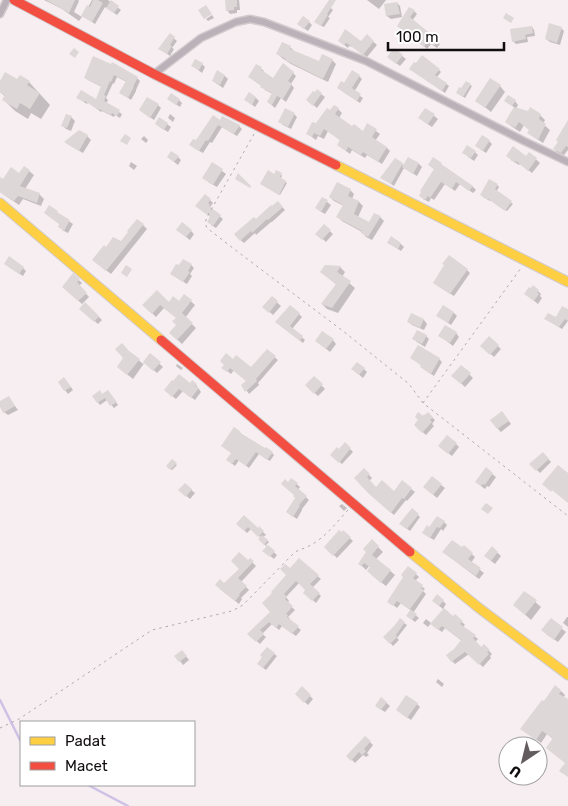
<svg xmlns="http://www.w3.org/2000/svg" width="568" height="806" viewBox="0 0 568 806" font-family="Rubik,sans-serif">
	<rect width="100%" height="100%" fill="#f6eef0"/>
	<path fill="#0003" d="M 44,0 L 78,0 L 79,1 L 74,12 L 82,17 L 79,21 L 62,9 Z
		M 92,0 L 108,0 L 121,10 L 117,15 L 105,7 L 95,24 L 83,16 Z
		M 226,0 L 239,0 L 240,10 L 237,10 L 237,13 L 230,14 L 227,10 Z
		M 367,0 L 386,0 L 379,9 Z
		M 397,3 L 400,6 L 402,17 L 391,19 L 387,16 Z
		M 327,5 L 333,10 L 328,17 L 330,18 L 324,27 L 318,24 Z
		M 414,11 L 417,14 L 412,21 L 440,44 L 437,48 L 431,44 L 427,49 L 418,41 L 415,38 L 407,31 L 406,32 L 401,29 Z
		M 212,15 L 214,18 L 208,21 L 206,19 Z
		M 309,22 L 312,25 L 308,31 L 302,27 Z
		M 532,27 L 534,30 L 535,36 L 527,37 L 528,42 L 516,44 L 513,41 Z
		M 561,28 L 564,31 L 560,45 L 550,42 L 546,39 Z
		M 170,35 L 177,41 L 172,48 L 174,49 L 170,56 L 163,51 Z
		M 367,36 L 377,45 L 367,57 L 353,47 L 349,46 L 348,48 L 339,41 L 361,43 Z
		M 283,43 L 291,48 L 295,52 L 319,62 L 332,60 L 336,64 L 328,82 L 291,64 L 282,58 L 278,54 Z
		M 395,50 L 406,59 L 400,66 L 392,60 Z
		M 112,64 L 137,78 L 140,81 L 136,90 L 136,91 L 131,100 L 120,92 L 127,82 L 117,77 L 114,84 L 113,83 L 106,98 L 108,100 L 106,104 L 122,114 L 120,118 L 115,115 L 114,117 L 102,111 L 101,112 L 88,102 L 87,104 L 78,98 L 96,101 L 102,87 L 88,80 L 85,77 L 111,66 Z
		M 202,64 L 205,67 L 202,73 L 193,66 Z
		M 256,65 L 264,71 L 263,72 L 274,79 L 293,73 L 296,76 L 291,84 L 294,88 L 286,102 L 281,98 L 275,108 L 268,102 L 273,94 L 265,90 L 262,86 L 253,80 Z
		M 410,69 L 439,70 L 441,72 L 437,77 L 449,86 L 445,93 Z
		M 225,76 L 228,79 L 223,88 L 213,81 Z
		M 359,76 L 362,79 L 354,92 L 363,98 L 360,103 L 342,91 L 345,85 Z
		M 490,80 L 500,86 L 505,92 L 491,112 L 476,100 Z
		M 17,81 L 29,82 L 50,105 L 41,119 L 31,113 L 28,119 L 15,111 L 4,100 L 6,97 L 0,92 L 0,83 Z
		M 466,83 L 472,86 L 465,98 L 459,94 Z
		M 317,91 L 325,97 L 317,108 L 311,103 Z
		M 256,98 L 259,101 L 255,107 L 246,100 Z
		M 168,99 L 179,100 L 182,103 L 180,107 Z
		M 505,101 L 515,101 L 518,105 L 516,109 L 540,115 L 545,120 L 543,124 L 550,130 L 543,143 L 534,137 L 529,133 L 530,130 L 524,125 L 520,132 L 511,126 L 506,122 L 515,108 Z
		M 158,105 L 161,108 L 154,120 L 144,113 Z
		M 335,106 L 342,113 L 339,118 L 353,128 L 363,132 L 368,125 L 380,134 L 375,141 L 387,148 L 390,151 L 382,164 L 367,155 L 365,158 L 352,150 L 350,154 L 338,145 L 341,141 L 328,131 L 324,139 L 318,136 L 316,140 L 308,134 L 331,112 Z
		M 426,109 L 438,119 L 432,127 L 423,121 Z
		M 170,114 L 175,118 L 173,122 L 168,118 Z
		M 294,114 L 297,117 L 291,129 L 283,125 L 279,121 Z
		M 71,117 L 75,121 L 71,131 L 66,129 L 63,126 Z
		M 160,119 L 171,127 L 168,132 L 160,127 Z
		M 221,121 L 239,126 L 242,129 L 237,136 L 222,127 L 212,143 L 210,142 L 203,153 L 194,148 L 196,142 Z
		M 568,123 L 568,150 L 564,155 L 557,152 L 555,149 Z
		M 79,132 L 87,136 L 91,140 L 83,153 L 69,145 L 66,142 Z
		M 144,136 L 148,140 L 146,143 L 141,139 Z
		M 489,141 L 492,144 L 486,153 L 480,149 Z
		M 475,152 L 478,155 L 474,161 L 467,156 Z
		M 530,154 L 540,163 L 532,173 L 520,164 L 519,165 L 511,160 L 527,158 Z
		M 168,157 L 178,157 L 181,160 L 178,165 Z
		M 408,158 L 419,164 L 422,167 L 417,176 L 404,168 L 394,186 L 382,178 L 402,164 L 404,166 Z
		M 433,159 L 472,186 L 476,190 L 473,193 L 460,184 L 455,191 L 445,184 L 434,200 L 431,198 L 429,202 L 423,199 L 435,170 L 429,165 Z
		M 131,162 L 137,166 L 134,170 L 129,166 Z
		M 213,164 L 226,174 L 217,187 L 208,182 Z
		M 29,171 L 34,175 L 25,189 L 39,194 L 44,199 L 41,206 L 23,199 L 19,205 L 0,192 L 0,178 L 3,181 Z
		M 281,174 L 282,176 L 280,179 L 287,183 L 280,195 L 263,185 L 275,176 Z
		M 497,185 L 499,187 L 496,192 L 513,204 L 507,211 L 491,200 L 490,201 L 483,197 Z
		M 350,190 L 354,194 L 352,199 L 359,202 L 363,206 L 358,217 L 369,224 L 380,217 L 384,221 L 372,240 L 366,237 L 362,232 L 342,221 L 338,217 L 344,206 L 334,201 L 330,197 Z
		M 205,195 L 213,203 L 210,207 L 212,208 L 211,209 L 223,219 L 216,228 L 211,225 L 211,218 Z
		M 322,198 L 331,205 L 325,214 L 320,211 Z
		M 278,202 L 285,210 L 272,222 L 271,222 L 256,235 L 255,233 L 244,243 L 235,235 L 256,221 Z
		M 61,216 L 73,224 L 68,233 L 62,230 Z
		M 143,225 L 147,229 L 111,274 L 98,264 L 107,249 L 121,243 Z
		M 324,226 L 333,234 L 326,242 L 317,234 Z
		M 191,231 L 194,234 L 190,240 L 181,233 Z
		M 389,243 L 401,244 L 404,247 L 401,251 Z
		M 191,265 L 194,268 L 190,274 L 192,276 L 187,284 L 174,276 Z
		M 325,266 L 340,267 L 345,272 L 342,277 L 355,288 L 338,313 L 327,309 L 322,304 L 337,285 L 321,272 Z
		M 9,267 L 23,268 L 26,271 L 23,276 Z
		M 467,270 L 470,273 L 454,296 L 438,286 Z
		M 73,275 L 82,283 L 79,286 L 89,297 L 82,304 L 64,287 Z
		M 538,291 L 541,294 L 540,296 L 542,298 L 538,304 L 529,297 Z
		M 184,295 L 195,305 L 185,318 L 196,328 L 182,344 L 170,333 L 177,325 L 177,318 L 164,308 L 156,317 L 144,305 L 179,302 Z
		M 272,298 L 281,306 L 273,315 L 264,307 Z
		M 85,304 L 102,320 L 98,324 L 81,309 Z
		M 568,311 L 568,321 L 562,329 L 549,321 Z
		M 454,313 L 457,316 L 451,325 L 438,316 Z
		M 299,314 L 302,317 L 292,329 L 305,340 L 303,343 L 280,325 Z
		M 412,315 L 424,320 L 427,324 L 424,330 L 412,325 L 409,322 Z
		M 456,333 L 459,337 L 453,346 L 440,336 Z
		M 426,336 L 429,339 L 425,347 L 417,342 L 414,339 Z
		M 489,338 L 501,349 L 494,357 L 482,346 Z
		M 333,340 L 336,344 L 330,352 L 320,344 Z
		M 267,351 L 278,360 L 258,383 L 259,385 L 249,394 L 243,385 L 248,381 L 234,370 L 231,374 L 226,370 L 225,365 L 233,361 L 251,369 Z
		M 131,353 L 143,364 L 150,355 L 163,367 L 157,373 L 145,362 L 133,379 L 123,371 Z
		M 412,358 L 439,359 L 442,362 L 434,376 L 425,370 L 422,367 L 422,366 Z
		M 177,364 L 183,368 L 181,370 L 176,366 Z
		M 461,366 L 473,378 L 465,387 L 453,376 Z
		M 364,369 L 367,372 L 363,378 L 356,372 Z
		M 314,377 L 325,389 L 318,396 L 306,385 Z
		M 67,382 L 73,390 L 68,394 L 65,390 Z
		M 190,385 L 196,385 L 201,392 L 195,400 L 183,391 L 176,399 L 165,390 Z
		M 110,394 L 118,405 L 114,408 L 107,400 L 100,405 L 94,397 Z
		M 9,398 L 18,410 L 8,415 L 4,412 L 0,403 Z
		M 428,414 L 435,420 L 432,424 L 434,426 L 426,435 L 415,425 L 423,417 Z
		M 505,416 L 511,424 L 501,432 L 498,429 Z
		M 240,433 L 272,453 L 274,455 L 270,461 L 259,454 L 249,468 L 239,460 L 235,466 L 230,462 Z
		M 345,444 L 353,452 L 342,464 L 332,455 L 339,451 Z
		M 456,444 L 459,447 L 452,456 L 443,449 Z
		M 543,453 L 551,462 L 540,473 L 531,464 Z
		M 172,461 L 177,465 L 172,470 L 167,466 Z
		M 364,470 L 372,478 L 369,481 L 376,489 L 394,492 L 402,482 L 415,492 L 407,501 L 406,500 L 394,515 L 374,497 Z
		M 492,474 L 496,477 L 489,487 L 487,486 L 485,489 L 476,482 Z
		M 432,478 L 445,488 L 437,498 L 428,490 Z
		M 291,479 L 300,487 L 298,490 L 309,500 L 302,509 L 302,510 L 297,519 L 291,515 L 296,498 L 288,483 Z
		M 185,485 L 195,493 L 190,499 L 180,490 Z
		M 342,504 L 347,508 L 344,511 L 339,506 Z
		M 412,510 L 420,517 L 410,531 L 403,526 Z
		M 444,522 L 447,525 L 443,531 L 441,529 L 434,540 L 427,536 L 430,529 Z
		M 238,524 L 262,531 L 266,535 L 263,537 L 269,542 L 266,545 L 277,555 L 274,559 L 264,551 L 267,547 L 259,539 L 261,538 L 252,528 L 247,533 Z
		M 343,532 L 353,541 L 337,558 L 326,547 Z
		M 372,541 L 383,552 L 376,559 L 395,575 L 386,586 L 373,576 L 371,568 L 369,566 L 366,570 L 360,564 Z
		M 464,547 L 475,557 L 471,563 L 484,573 L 479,579 L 447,555 L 462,549 Z
		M 492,548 L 501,556 L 495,564 L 485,556 Z
		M 250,560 L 256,566 L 241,582 L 249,590 L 241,598 L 242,599 L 239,604 L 220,589 Z
		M 299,560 L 321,579 L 312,588 L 321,596 L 316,603 L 305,593 L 307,590 L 299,583 L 286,597 L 289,601 L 287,603 L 295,610 L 288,617 L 290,619 L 289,620 L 301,630 L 296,636 L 282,626 L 279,630 L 272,624 L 262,634 L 266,637 L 260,644 L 249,634 L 272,612 L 290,570 Z
		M 409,568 L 419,577 L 415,581 L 425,589 L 423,591 L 426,594 L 413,613 L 419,618 L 415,622 L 410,618 L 411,610 L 401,603 L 397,608 L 392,604 Z
		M 524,592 L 541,607 L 531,620 L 520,610 Z
		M 443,601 L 446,604 L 443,609 L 444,610 L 437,604 Z
		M 567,617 L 568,617 L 568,627 L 563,623 Z
		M 453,618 L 462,622 L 465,625 L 463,627 L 478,639 L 475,642 L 482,648 L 484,646 L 492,654 L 490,656 L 491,658 L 483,667 L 469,654 L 455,664 L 452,661 L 455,650 L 462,641 L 445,628 L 442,632 L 435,627 Z
		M 426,619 L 431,623 L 428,627 L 423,623 Z
		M 551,620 L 566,632 L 558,642 L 546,634 Z
		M 404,623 L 407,625 L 397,638 L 399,640 L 393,646 L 385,637 Z
		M 274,654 L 277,656 L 266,670 L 258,664 Z
		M 185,655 L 189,660 L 183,665 L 180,661 Z
		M 438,679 L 444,684 L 442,687 L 436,682 Z
		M 302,688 L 313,699 L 308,705 L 296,694 Z
		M 561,691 L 565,695 L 563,698 L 568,701 L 568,751 L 547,734 L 541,743 L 527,733 L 544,703 Z
		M 382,699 L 390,706 L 385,712 L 380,709 Z
		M 417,704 L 420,707 L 411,720 L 401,713 Z
		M 365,737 L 373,745 L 367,753 L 369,755 L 366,757 L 363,755 L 355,763 L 348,756 Z"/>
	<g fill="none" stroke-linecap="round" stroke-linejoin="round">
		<path stroke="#cdc1e6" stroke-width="2.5" d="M 0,700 L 21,742
			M 88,785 L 128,806"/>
	</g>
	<path fill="#ddd7d7" d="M 46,0 L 75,0 L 69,13 Z
		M 93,0 L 98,0 L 103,3 L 92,22 L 81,16 L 87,5 L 90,7 Z
		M 111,0 L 119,6 L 114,13 L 106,8 Z
		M 225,0 L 237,0 L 237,7 L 234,7 L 234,10 L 226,11 Z
		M 329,0 L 336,0 L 327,14 L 328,15 L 321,26 L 314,22 Z
		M 397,2 L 400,14 L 386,16 L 384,4 Z
		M 206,5 L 212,14 L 204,19 L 198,10 Z
		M 409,7 L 415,10 L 410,17 L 438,40 L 434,46 L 427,42 L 424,47 L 413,39 L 414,37 L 404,29 L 403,31 L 397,26 Z
		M 506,13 L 514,18 L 511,23 L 503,18 Z
		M 303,16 L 310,21 L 304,29 L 297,24 Z
		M 549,23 L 562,27 L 557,43 L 545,39 Z
		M 532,26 L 533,33 L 525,35 L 526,39 L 512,42 L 510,29 Z
		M 345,29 L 361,41 L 367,34 L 374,41 L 363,55 L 348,44 L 346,43 L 344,45 L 338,41 Z
		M 170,33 L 175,37 L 170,45 L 172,46 L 167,54 L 158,49 Z
		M 282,42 L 291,46 L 290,49 L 319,61 L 322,54 L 333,59 L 323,79 L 285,60 L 286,59 L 276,54 Z
		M 74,48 L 79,52 L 75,58 L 69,54 Z
		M 394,48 L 403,55 L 396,64 L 387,57 Z
		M 422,55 L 440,69 L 435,75 L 447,83 L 442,91 L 409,69 L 414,62 L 416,63 Z
		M 93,56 L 111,64 L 112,62 L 138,77 L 133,87 L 134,87 L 128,98 L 119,93 L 126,81 L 114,75 L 111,82 L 110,81 L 104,95 L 106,96 L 104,101 L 120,110 L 117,116 L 112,113 L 111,115 L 99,109 L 98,110 L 85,101 L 84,102 L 76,98 L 81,90 L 96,99 L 101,86 L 84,78 Z
		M 195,59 L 203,63 L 199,70 L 191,66 Z
		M 283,63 L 294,72 L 288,81 L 292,84 L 283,99 L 277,96 L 272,105 L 267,102 L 272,93 L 260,87 L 261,85 L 248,77 L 256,64 L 262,67 L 260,69 L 273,78 Z
		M 217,70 L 225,75 L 220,85 L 212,81 Z
		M 352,70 L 360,75 L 352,88 L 361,94 L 357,101 L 337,88 L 341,81 L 344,83 Z
		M 5,72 L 17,79 L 20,75 L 30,81 L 27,85 L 40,93 L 30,109 L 20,103 L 17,109 L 2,100 L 5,95 L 0,92 L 0,81 Z
		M 490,78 L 501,85 L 485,108 L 475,101 Z
		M 466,81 L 471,84 L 463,97 L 456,93 L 459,87 L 461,88 Z
		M 317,89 L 322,93 L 313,106 L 306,100 L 313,91 L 315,92 Z
		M 249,92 L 256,97 L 252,105 L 244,100 Z
		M 171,93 L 180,99 L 176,105 L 167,99 Z
		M 508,95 L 516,100 L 512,106 L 504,101 Z
		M 147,97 L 159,104 L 150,118 L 139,110 Z
		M 334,105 L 339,108 L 335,114 L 352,126 L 354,124 L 363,131 L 367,123 L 377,129 L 372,137 L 387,147 L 378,162 L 363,152 L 361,155 L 348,147 L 346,151 L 337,145 L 340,140 L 324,129 L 320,136 L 314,133 L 312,137 L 306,134 L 312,122 L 316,123 L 327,108 L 330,110 Z
		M 514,107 L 528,111 L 530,107 L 541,114 L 539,119 L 546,124 L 538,140 L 527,133 L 529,130 L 519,122 L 515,128 L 505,122 Z
		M 285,108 L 295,113 L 288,127 L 278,122 Z
		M 425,108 L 435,114 L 428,124 L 418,118 Z
		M 66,114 L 72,116 L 67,128 L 61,126 Z
		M 213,115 L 220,120 L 222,116 L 240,125 L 234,134 L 218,125 L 208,141 L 206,140 L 199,151 L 189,145 L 193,139 L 196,140 Z
		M 159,117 L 168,123 L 164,130 L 155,124 Z
		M 568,120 L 568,147 L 566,146 L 561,153 L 553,149 L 558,142 L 556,140 Z
		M 79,130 L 88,135 L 79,151 L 64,142 Z
		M 125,134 L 131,138 L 127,145 L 120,141 Z
		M 482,135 L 490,140 L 483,151 L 475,146 Z
		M 467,145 L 476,151 L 471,158 L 462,153 Z
		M 513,146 L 526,156 L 529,152 L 537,158 L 528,171 L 516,161 L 515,163 L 506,156 Z
		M 171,151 L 179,156 L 174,162 L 167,157 Z
		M 408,157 L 419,163 L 413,174 L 402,167 Z
		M 433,157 L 442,163 L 441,164 L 473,186 L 469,191 L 456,182 L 452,189 L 441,182 L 430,198 L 428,196 L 425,200 L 419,196 L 421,192 L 420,191 L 434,169 L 428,165 Z
		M 395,158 L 403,163 L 391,184 L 380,178 Z
		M 212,162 L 223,169 L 213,185 L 202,178 Z
		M 24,166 L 30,170 L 20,186 L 40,193 L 37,203 L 18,196 L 14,201 L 0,192 L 0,177 L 3,179 L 11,167 L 19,173 Z
		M 268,170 L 274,174 L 276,170 L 282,173 L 280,177 L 286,181 L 279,195 L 260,184 Z
		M 238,173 L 251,186 L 250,188 L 235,179 Z
		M 489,179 L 498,184 L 495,189 L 512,201 L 505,211 L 488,199 L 488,200 L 480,195 Z
		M 337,182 L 351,189 L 348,196 L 359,201 L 354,214 L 369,222 L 374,213 L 381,216 L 368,237 L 361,233 L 362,231 L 336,217 L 343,205 L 329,197 Z
		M 205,194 L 211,199 L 208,203 L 210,204 L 209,206 L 221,215 L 213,226 L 207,222 L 210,217 L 195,206 Z
		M 322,197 L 328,200 L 321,212 L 315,208 Z
		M 278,201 L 283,207 L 268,220 L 267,219 L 252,233 L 251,231 L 240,241 L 234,234 L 254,217 L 256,219 L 271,205 L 272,206 Z
		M 49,205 L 58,211 L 57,212 L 70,220 L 64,231 L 58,227 L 59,224 L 44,213 Z
		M 137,219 L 144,224 L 106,271 L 92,260 L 104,245 L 106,247 L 113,237 L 121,241 L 128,232 L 127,231 Z
		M 182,222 L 192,230 L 186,237 L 176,230 Z
		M 324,224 L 331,230 L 322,240 L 315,234 Z
		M 391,236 L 401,243 L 398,249 L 387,243 Z
		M 449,255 L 468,269 L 450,294 L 433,283 L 444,265 L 442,264 Z
		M 9,256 L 24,267 L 19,274 L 4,264 Z
		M 183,259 L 192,264 L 188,271 L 190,272 L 183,282 L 170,274 L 176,264 L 179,265 Z
		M 126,265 L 132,269 L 127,277 L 121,273 Z
		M 325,265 L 341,266 L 337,272 L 351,281 L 332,308 L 321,304 L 336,284 L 320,272 Z
		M 73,273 L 80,279 L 77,282 L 87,293 L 78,301 L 62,287 Z
		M 533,285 L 539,290 L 537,292 L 539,294 L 534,301 L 524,294 L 529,287 L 531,288 Z
		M 157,290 L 169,302 L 173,296 L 179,301 L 184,294 L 192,300 L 182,313 L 193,323 L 177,340 L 169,333 L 176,325 L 172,321 L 176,318 L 160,305 L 152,314 L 142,305 Z
		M 272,296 L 278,301 L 269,313 L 262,307 Z
		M 85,302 L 99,316 L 94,322 L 79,309 Z
		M 290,305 L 300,313 L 290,326 L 303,336 L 300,341 L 275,322 Z
		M 443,305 L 454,312 L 448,323 L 436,316 Z
		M 562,306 L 568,309 L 568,321 L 565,319 L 559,327 L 544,319 L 548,313 L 556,317 Z
		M 411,313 L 424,319 L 420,328 L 407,322 Z
		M 445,325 L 457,332 L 450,343 L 438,336 Z
		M 417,330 L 427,335 L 422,344 L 412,339 Z
		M 322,331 L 334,339 L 326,349 L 315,341 Z
		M 489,336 L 499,345 L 490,355 L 480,346 Z
		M 122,343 L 129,351 L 140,359 L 127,375 L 117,367 L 123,358 L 115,349 Z
		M 418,345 L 440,358 L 431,374 L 420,367 L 421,365 L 410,358 Z
		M 267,349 L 276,356 L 256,379 L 257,381 L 245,392 L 241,385 L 246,381 L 230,368 L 227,372 L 221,368 L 224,365 L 220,361 L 226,353 L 233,359 L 236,355 L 251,367 Z
		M 150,353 L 161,362 L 153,371 L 143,362 Z
		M 357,362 L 365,368 L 359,375 L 351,369 Z
		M 461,365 L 471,373 L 461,384 L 451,376 Z
		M 179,374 L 190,383 L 192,380 L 197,384 L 195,386 L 199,388 L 191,398 L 179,389 L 172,397 L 164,390 L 172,380 L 173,381 Z
		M 314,376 L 323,384 L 314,394 L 305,385 Z
		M 64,377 L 71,387 L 64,391 L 58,382 Z
		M 100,390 L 102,394 L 108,390 L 117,402 L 110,406 L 105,398 L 97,403 L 92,396 Z
		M 9,396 L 15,406 L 3,413 L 0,407 L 0,401 Z
		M 502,411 L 509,421 L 497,429 L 490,420 Z
		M 418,412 L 423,416 L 424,414 L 425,415 L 428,412 L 433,417 L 430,420 L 432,422 L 422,433 L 414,425 L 418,420 L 415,417 Z
		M 234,427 L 241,432 L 240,433 L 265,448 L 266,447 L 273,452 L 267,460 L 256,452 L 246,466 L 236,459 L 232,464 L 226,460 L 231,453 L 221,446 Z
		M 447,435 L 457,443 L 448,454 L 438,446 Z
		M 345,442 L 351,448 L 339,463 L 330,455 L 337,447 L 339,449 Z
		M 543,452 L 549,459 L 536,471 L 529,464 Z
		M 172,459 L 177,463 L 170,470 L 166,466 Z
		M 558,465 L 568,473 L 568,503 L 552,490 L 551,492 L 542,484 Z
		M 486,467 L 493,473 L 485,485 L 483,484 L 481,486 L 475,482 Z
		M 364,468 L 370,474 L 367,477 L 376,487 L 382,480 L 394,491 L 402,480 L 412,488 L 404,499 L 402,498 L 391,513 L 369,494 L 354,478 Z
		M 432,476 L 442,484 L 433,495 L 423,487 Z
		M 291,478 L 298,483 L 295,486 L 307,496 L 299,505 L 300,506 L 293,517 L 286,512 L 295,498 L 293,496 L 294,495 L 281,484 L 285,479 L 288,482 Z
		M 185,483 L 192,489 L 186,497 L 178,490 Z
		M 486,503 L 493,508 L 488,514 L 481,509 Z
		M 412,508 L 419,514 L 407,529 L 399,524 Z
		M 244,515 L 258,528 L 259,526 L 264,531 L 258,537 L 248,527 L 244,531 L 236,524 Z
		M 437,516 L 445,521 L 440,528 L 437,527 L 430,538 L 422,533 L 427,525 L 429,527 Z
		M 339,530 L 342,532 L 343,530 L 351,537 L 333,556 L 324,547 Z
		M 262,535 L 268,540 L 264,545 L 258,539 Z
		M 372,539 L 379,546 L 372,555 L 391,570 L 381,583 L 367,571 L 370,567 L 364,563 L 361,566 L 358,564 L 366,552 L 363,549 Z
		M 452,540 L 462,547 L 464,545 L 473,553 L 468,559 L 481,568 L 476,576 L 442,552 Z
		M 268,545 L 275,551 L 270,557 L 262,551 Z
		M 492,546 L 498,552 L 491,561 L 484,556 Z
		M 239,552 L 248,560 L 250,558 L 254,561 L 238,578 L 247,586 L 239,594 L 240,595 L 235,601 L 215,585 L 220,579 L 224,583 L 239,569 L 231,561 Z
		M 299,558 L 319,575 L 310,584 L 320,593 L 312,601 L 303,593 L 305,590 L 296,581 L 284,594 L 287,597 L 285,599 L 293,606 L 286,614 L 288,615 L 287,617 L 299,626 L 292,634 L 279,624 L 276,628 L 269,622 L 260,630 L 264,634 L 256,642 L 247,634 L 270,612 L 262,603 L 272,593 L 271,592 L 286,575 L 280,569 L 285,564 L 290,568 Z
		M 408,566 L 417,573 L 413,578 L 423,585 L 421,588 L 424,590 L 410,609 L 417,614 L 412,620 L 406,616 L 410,610 L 397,601 L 393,606 L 387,602 L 403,577 L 401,575 Z
		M 524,591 L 537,600 L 525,615 L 513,605 Z
		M 437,594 L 444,600 L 439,606 L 432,601 Z
		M 444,608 L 453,616 L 455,614 L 463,621 L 460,624 L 476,635 L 473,638 L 481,647 L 484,644 L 490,650 L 487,652 L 489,654 L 479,665 L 465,652 L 451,662 L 446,655 L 454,649 L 461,640 L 442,626 L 438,630 L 430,624 Z
		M 400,618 L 405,622 L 396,635 L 397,637 L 390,644 L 383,637 L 395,625 Z
		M 551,618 L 563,627 L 554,640 L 541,630 Z
		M 267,647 L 275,653 L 263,668 L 257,664 L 262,657 L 260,655 Z
		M 182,650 L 187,656 L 179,662 L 174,656 Z
		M 555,685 L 561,690 L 559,694 L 568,699 L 568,777 L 559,771 L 565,763 L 546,748 L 553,738 L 542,731 L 536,740 L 520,729 L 542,700 L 544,701 Z
		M 302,686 L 311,695 L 304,703 L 295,694 Z
		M 406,695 L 418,703 L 407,718 L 396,710 Z
		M 381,697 L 387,702 L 381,710 L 375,706 Z
		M 365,736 L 371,741 L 364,749 L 366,751 L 362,755 L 359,752 L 351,761 L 346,756 Z"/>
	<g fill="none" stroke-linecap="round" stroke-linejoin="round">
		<defs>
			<path id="street" d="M 0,14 L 7,0
				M 154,74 L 201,38 L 236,22 L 250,19 L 264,22 L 366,61 L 524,141 L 568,162"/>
			<path id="slow" d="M 336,165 L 568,282
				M 0,203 L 161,340
				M 410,552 L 479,608 L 568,675"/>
			<path id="jam" d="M 14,0 L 154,74 L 336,165
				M 161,340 L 410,552"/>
		</defs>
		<use href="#street" stroke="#d1cbcd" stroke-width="9"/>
		<use href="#slow" stroke="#d1cbcd" stroke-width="11"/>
		<use href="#jam" stroke="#d1cbcd" stroke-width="11"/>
		<path stroke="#b1abaf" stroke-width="1" stroke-dasharray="2.5 4" stroke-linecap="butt" d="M 254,134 L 207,217 L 205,223 L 207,228 L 234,249 L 343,331 L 409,384 L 423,403 L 568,516
			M 423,403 L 521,268
			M 0,728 L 19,719 L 152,630 L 232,611 L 243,605 L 294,553 C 299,549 304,549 309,546 C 325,538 336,523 348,510"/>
		<use href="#street" stroke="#bab2b8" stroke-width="6"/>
		<use href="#slow" stroke="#ffcf43" stroke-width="9"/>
		<use href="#jam" stroke="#f24e42" stroke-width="9"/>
	</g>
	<rect x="20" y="721" width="175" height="65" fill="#ffffff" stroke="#a09f9f"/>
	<rect x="30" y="737" width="25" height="8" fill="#ffcf43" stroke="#a09f9f"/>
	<text x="65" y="746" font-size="15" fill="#120e0f">Padat</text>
	<rect x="30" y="762" width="25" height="8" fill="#f24e42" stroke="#a09f9f"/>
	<text x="65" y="771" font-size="15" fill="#120e0f">Macet</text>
	<g transform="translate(523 761) rotate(215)"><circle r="24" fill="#ffffff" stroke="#a09f9f"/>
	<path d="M0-4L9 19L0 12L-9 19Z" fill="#625c5e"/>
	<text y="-8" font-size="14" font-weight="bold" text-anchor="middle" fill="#120e0f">U</text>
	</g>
	<path d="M388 42v8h116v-8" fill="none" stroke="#120e0f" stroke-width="2.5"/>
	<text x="396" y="42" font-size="15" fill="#120e0f" stroke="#ffffff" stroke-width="4" paint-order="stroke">100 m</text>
</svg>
